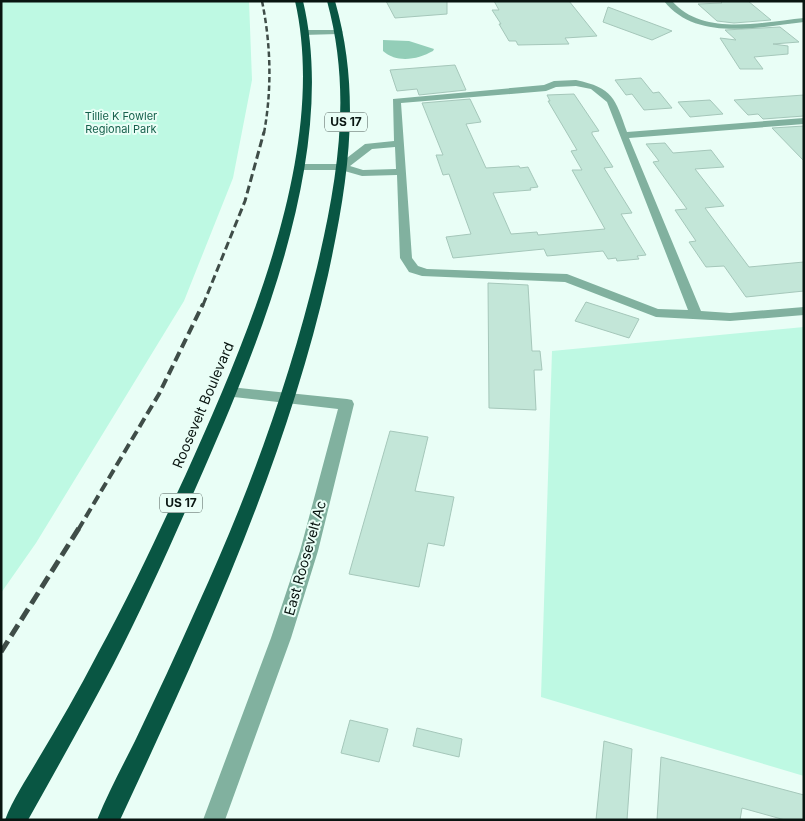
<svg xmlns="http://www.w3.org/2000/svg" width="805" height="821" viewBox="0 0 805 821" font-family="Inter,sans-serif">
	<rect width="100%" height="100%" fill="#e9fef6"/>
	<path fill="#bef9e3" d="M 1,1 L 249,1 L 252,80 L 233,178 L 184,301 L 36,543 L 1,593 Z
		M 804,327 L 804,776 L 541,697 L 552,351 Z"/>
	<path fill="#93ceb8" d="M 383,40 L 409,41 L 434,49 L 433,51 C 418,59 398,64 383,51 Z"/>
	<path fill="#c3e6d8" stroke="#a5c7ba" d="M 386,1 L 447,1 L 447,14 L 395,18 Z
		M 494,1 L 569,1 L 597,36 L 565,38 L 569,44 L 518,45 L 516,41 L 509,41 L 499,24 L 501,24 L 492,10 L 499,10 Z
		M 720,1 L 748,1 L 771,20 L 734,23 L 717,21 L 698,4 L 722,3 Z
		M 608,7 L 672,31 L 652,40 L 603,22 Z
		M 780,27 L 799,42 L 773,44 L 788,46 L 788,54 L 754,57 L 763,69 L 740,69 L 720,38 L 736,40 L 725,30 Z
		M 455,65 L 466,90 L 419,95 L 417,89 L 397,91 L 390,70 Z
		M 641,78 L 653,93 L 659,92 L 672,108 L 644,110 L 632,94 L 626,95 L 615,80 Z
		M 574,94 L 599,131 L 592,132 L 592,134 L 613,167 L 604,168 L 632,213 L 621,214 L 646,255 L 637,256 L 639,259 L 617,261 L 616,258 L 608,259 L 603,251 L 547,256 L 544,249 L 453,258 L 446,237 L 471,234 L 449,174 L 443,175 L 436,155 L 443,155 L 422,103 L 470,99 L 481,122 L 466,124 L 486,168 L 519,166 L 520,168 L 528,167 L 538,187 L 530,188 L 531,190 L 493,193 L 511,234 L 537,232 L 538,235 L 605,229 L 572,170 L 582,170 L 571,151 L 577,150 L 548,101 L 550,101 L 547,95 Z
		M 804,95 L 804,116 L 763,119 L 758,114 L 748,115 L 734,100 Z
		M 710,100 L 723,114 L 690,117 L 678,102 Z
		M 804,126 L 804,161 L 772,128 Z
		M 665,143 L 673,153 L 711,150 L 724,167 L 695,169 L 724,206 L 705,208 L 749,267 L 804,262 L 804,291 L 746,297 L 724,266 L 706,267 L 689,242 L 696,241 L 675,210 L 687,209 L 653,162 L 659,161 L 646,144 Z
		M 488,283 L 528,285 L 532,351 L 540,351 L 542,370 L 534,370 L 536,410 L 489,408 Z
		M 586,302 L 639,319 L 629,338 L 575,321 Z
		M 390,431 L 428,437 L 415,491 L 454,497 L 444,546 L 428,543 L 419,587 L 349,574 Z
		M 350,720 L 388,729 L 379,762 L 341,753 Z
		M 417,728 L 462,739 L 459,757 L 413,746 Z
		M 604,741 L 632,749 L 627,820 L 596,820 Z
		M 661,757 L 804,795 L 804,820 L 785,820 L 742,808 L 740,820 L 657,820 Z"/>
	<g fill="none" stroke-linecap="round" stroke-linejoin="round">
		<path fill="#81b19f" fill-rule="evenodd" d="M 664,1 L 672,1 C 703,37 763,22 804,18 L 804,22 C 759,27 696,42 664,1 Z
			M 305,30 L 339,30 L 343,32 L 339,34 L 302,35 L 302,31 Z
			M 576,80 C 613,88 615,98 627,132 L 804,118 L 804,124 L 629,138 L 701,311 L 730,313 L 804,307 L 804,315 L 730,321 L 656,317 L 565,282 L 422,276 L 409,272 L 400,258 L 397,175 L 362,176 L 341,170 L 299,170 L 294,167 L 299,164 L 339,164 L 365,144 L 394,141 L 393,99 L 544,85 L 554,81 ZM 576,86 L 591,89 L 607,102 L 688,310 L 658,309 L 567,274 L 427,269 L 418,266 L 412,258 L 401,103 L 546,91 L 556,87 ZM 395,147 L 396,169 L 363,170 L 350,166 L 372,149 Z
			M 230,387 L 347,399 L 352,400 L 354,404 L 318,551 L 291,638 L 225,820 L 203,820 L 271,638 L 300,551 L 338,409 L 225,396 L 223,392 L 225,388 Z"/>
		<path fill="#095643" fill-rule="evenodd" d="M 295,1 L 303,1 C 338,148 263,335 204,469 C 175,535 146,601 113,665 C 86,717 57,768 28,820 L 5,820 C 13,799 26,780 37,761 C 58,726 79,690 98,653 C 130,595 158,534 186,474 C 247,339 329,150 295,1 Z
			M 327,1 L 335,1 C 362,95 348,182 328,275 C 285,465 202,644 120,820 L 97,820 C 108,793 122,767 135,741 C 156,697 177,652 197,607 C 247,498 289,384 317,267 C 338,177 352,92 327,1 Z"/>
		<path stroke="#3f4d48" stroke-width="2.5" stroke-dasharray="5.5 3" stroke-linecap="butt" d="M 262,1 C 271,45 272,89 264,133"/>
		<path stroke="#3f4d48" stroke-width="3" stroke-dasharray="8 4" stroke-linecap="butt" d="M 203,305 L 245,201 L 264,132"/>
		<path stroke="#3f4d48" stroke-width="4" stroke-dasharray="10 5" stroke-linecap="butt" d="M 78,530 L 159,394 L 203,304"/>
		<path stroke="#3f4d48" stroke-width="5" stroke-dasharray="13 6" stroke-linecap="butt" d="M 1,652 L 79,528"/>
	</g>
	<g text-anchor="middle" stroke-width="4" stroke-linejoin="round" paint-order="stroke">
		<g font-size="11" fill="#17614d" stroke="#e9fef6">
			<text x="121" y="120">Tillie K Fowler<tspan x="121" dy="13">Regional Park</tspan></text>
		</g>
		<g fill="#e9fef6" stroke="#4c5b56" stroke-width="1">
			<rect x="325" y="112.5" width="42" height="19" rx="4"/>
			<rect x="160" y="493.5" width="42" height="19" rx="4"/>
		</g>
		<g font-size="12" font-weight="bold" fill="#091511">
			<text x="346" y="126">US 17</text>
			<text x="181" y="507">US 17</text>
		</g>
		<g font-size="14" fill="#091511" stroke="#e9fef6">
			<text transform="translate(203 405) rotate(-67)" y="5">Roosevelt Boulevard</text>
			<text transform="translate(305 558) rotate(-74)" y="5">East Roosevelt Ac</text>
		</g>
	</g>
	<rect width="805" height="821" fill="none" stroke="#091511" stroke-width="5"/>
</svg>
